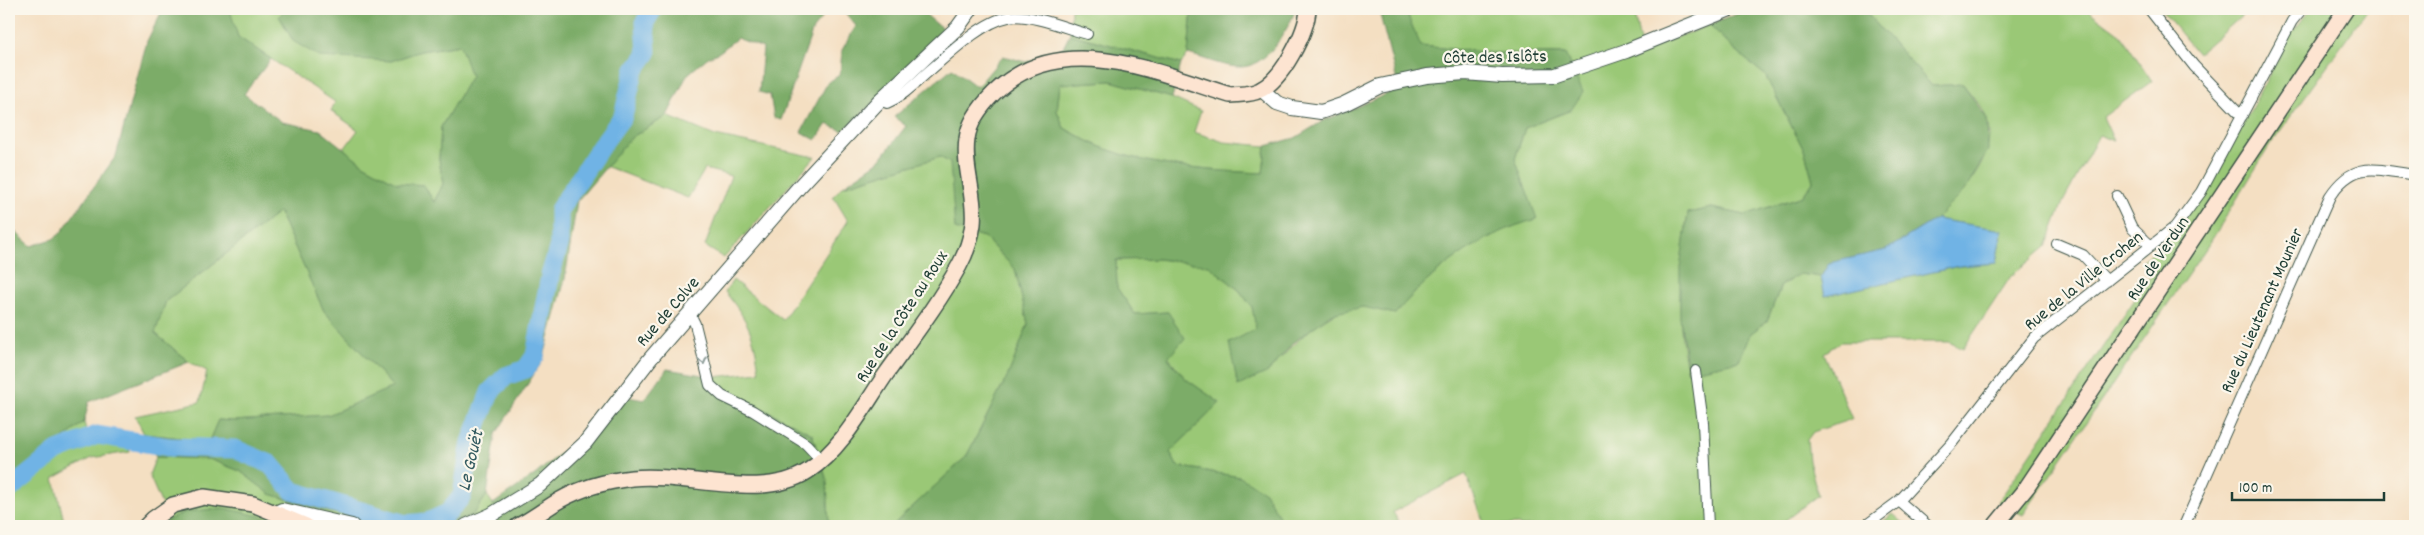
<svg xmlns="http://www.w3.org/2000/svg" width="2424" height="535" viewBox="0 0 2424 535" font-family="Dekko,sans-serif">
	<rect width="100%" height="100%" fill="#fbf7ec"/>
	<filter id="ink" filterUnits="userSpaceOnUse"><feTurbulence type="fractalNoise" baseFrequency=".02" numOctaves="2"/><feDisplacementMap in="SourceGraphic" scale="10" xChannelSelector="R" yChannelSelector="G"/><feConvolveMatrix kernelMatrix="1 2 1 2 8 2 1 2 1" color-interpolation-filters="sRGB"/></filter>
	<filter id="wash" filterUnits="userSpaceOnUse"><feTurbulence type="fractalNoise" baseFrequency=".0096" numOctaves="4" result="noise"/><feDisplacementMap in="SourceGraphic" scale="20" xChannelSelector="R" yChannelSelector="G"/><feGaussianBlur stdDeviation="1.12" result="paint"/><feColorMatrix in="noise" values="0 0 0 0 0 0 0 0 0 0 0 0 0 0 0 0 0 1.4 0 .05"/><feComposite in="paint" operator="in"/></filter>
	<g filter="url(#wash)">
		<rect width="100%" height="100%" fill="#f4dfc2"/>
		<path fill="#9ac876" stroke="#5c8255" d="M 228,9 L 286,9 L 279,16 L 391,61 L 421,51 L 460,45 L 471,76 L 441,127 L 439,159 L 443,184 L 434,202 L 424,185 L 397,183 L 363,164 L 344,149 L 358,130 L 331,111 L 335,102 L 238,37 Z
			M 1071,9 L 1192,9 L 1188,54 L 1181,64 L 1070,34 Z
			M 1370,9 L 1633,9 L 1642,50 L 1710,25 L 1732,48 L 1765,75 L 1805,152 L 1813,181 L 1803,196 L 1745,215 L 1712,208 L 1688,213 C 1680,266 1675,320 1688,372 L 1739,361 L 1750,334 L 1767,321 L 1781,286 L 1800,274 L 1821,277 L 1825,296 L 1960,266 L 1996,263 L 2002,230 L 1936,219 C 1961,194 1998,159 1987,120 C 1984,108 1970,94 1963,84 L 1932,86 L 1863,9 L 2086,9 L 2121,35 L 2152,81 L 2103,117 L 2114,141 L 2099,135 L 2063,202 L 2046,247 L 2011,276 L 1963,349 L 1949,342 L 1841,342 L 1824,353 L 1852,419 L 1813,432 L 1807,440 L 1809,461 L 1818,495 L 1783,522 L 1782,526 L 1520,526 L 1519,524 L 1485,526 L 1466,474 L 1393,512 L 1401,526 L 1280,526 L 1282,522 L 1240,477 L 1177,466 L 1170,452 L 1220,403 L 1186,379 L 1168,357 L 1168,312 L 1135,314 L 1117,288 L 1116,260 L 1158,259 L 1208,265 L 1239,290 L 1252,307 L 1268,372 C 1290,348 1329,303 1365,307 C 1375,308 1385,312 1395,314 C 1433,270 1480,234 1536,219 L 1515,159 L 1525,128 L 1571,110 L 1565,54 L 1494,53 L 1420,46 L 1407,14 Z
			M 2161,9 L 2250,9 L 2198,54 Z
			M 2311,9 L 2368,9 L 2270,145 L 2211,241 L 2023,515 L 1998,502 L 2156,268 L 2143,260 L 2160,249 L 2206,190 L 2236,138 L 2290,35 Z
			M 1111,81 L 1172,98 L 1201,111 L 1194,132 L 1224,142 L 1266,146 L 1263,173 C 1213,171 1160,168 1112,151 C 1095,146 1079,136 1064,128 L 1057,111 L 1060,84 Z
			M 667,116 L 715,136 L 815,157 L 724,258 L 705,246 L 731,176 L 705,169 L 688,198 L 605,166 L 632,137 Z
			M 940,157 L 951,163 L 955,229 L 984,237 L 1015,269 L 1028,324 L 1009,373 L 966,457 L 892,526 L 829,526 L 827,481 L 812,434 L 742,398 L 718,389 L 714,377 L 759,372 C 755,336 748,320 725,292 L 733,280 L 783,320 L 848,221 L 833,196 L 843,186 Z
			M 279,212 L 324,311 L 393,387 L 328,415 L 233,421 L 218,420 L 209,441 L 144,434 L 135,416 L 200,402 L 207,371 L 189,362 L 155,333 L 166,301 Z
			M 84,422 L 87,434 L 123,430 L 130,452 L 92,458 L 54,478 L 65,526 L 9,526 L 9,483 Z
			M 156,457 L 209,459 L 240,471 L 271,494 L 329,512 L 392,526 L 285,526 L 260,516 L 156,526 L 162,505 L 149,475 Z
			M 487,495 L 493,504 L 500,526 L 437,526 L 473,515 Z
			M 1893,514 L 1907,526 L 1877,526 Z"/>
		<path fill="#7bac67" stroke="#4d744e" d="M 163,9 L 230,10 L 238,37 L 271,59 L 244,94 L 282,122 L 320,130 L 363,164 L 397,183 L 424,185 L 434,202 L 443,184 L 439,159 L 441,127 L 471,76 L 460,45 L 421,51 L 391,61 L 320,57 L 293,41 L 279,16 L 286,9 L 829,9 L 813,29 L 781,120 L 774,118 L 770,95 L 759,92 L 763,48 L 737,38 L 721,51 L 707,58 L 687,75 L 667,116 L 632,137 L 577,201 L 565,279 L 543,360 L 496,434 L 487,495 L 473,515 L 437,526 L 392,526 L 329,512 L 270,494 L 240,471 L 209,459 L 156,457 L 144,434 L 209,441 L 218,420 L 233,421 L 328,415 L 393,387 L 324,311 L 279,212 L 166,301 L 155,333 L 189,362 L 89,402 L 84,422 L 9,483 L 9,226 L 31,246 L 53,239 L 60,234 L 116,156 L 147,41 Z
			M 842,9 L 919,9 L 943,29 L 874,102 L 843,131 L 827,124 L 816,140 L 801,132 L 828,82 L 840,75 L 842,50 L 856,26 Z
			M 1192,9 L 1296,9 C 1287,31 1266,69 1238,67 C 1221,66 1204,58 1188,54 Z
			M 1749,9 L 1774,9 L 1778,13 L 1783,9 L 1863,9 L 1932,86 L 1963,84 L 1987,119 L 1988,150 L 1966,189 L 1936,219 L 1886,250 L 1829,263 L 1821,277 L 1800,274 L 1781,285 L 1767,321 L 1750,334 L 1739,361 L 1688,372 L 1680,318 L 1680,268 L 1688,213 L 1712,208 L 1745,215 L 1803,196 L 1813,181 L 1805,152 L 1765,75 L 1732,48 L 1710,25 Z
			M 1379,11 L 1407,14 L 1421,46 L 1494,53 L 1565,54 L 1583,92 L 1571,110 L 1525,128 L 1515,159 L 1537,219 C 1480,234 1433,270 1395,314 L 1363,307 L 1331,314 L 1294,342 L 1268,372 L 1238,386 L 1229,343 L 1256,329 L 1252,307 L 1239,290 L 1208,265 L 1158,259 L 1116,260 L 1117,288 L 1135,314 L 1168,312 L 1185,338 L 1168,358 L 1186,379 L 1220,403 L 1170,452 L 1177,466 L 1240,477 L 1265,492 L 1282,522 L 1280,526 L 892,526 L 966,457 L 1009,373 L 1028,324 L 1015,269 L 984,237 L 955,229 L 950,163 L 940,157 L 843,186 L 879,161 L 906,126 L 894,117 L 952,68 L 977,87 L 1003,56 L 1026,62 L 1063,48 L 1070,34 L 1181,64 L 1172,98 L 1111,81 L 1060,84 L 1057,111 L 1064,128 C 1079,136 1095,146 1112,151 C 1160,168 1213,171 1263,173 L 1266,146 L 1295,138 L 1323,121 L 1399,89 Z
			M 667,369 L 714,377 L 718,389 L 742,398 L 812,434 L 827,481 L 829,526 L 500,526 L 493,504 L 536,474 L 575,441 L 612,394 L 644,400 Z
			M 223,508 L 260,516 L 285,526 L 156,526 L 185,512 Z"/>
		<path fill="#70b3e5" stroke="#48788c" d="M 1936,219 L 2002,230 L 1996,263 L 1960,266 L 1825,296 L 1821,277 L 1829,263 L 1886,250 Z"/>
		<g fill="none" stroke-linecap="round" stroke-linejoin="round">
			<path stroke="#70b3e5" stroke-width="19" d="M 9,490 L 57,451 L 97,435 L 169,447 L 235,449 L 270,464 L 293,491 L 406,524 L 428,522 L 448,513 L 462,496 L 471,442 L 490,392 L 506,376 L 526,369 L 535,356 L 550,276 L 559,245 L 559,210 L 601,146 L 623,116 L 634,71 L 647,53 L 645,22 L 653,9"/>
		</g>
	</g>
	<g filter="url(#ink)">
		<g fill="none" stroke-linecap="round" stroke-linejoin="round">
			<defs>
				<path id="minor" d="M 2149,9 L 2194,66 L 2242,116
					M 880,100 L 887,103 C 904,96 915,83 929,71 C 949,54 982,22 1008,17 C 1029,13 1066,28 1087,34
					M 2117,196 L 2132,228 L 2151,246
					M 2057,244 L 2083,255 L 2107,281
					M 690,314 L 695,324 L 710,385 L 722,396 L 753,411 L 806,444 L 821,460
					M 1696,371 L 1703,423 L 1708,526
					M 1899,501 L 1928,526
					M 1865,526 L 1899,501 L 1952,443 L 2034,338 L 2175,227 L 2201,192 L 2292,21 L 2302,9
					M 2184,526 L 2330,196 C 2355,159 2376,170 2415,175"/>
				<path id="tertiary" d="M 1262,90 L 1277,103 L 1292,108 L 1321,112 L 1344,104 L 1380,86 L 1427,76 L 1465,73 L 1502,76 L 1555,75 L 1626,51 L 1730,9
					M 278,512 L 282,510 L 352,526
					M 466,526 L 491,515 L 540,485 L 585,443 L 650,359 L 800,186 L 880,100 L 958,27 L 971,9"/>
				<path id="secondary" d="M 146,526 L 153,519 L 173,505 L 204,497 L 253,504 L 306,526
					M 518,526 C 533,519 546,508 560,500 C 581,488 608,481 632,478 C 687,472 761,502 808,471 C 842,449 864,406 886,374 C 911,339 938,304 959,266 C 966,253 971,239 973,224 C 976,196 963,167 967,139 C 969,121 982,105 994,93 C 1060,28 1155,72 1230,95 C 1240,94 1251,95 1260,90 C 1282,80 1307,32 1308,9
					M 1995,526 L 2027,487 L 2346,9"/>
			</defs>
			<use href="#minor" stroke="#3f5549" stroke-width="12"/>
			<use href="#tertiary" stroke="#3f5549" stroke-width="16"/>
			<use href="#secondary" stroke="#3f5549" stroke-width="18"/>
			<use href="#minor" stroke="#fff" stroke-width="10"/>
			<use href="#tertiary" stroke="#fff" stroke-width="14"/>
			<use href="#secondary" stroke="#fde4d1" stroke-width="15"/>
		</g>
		<defs><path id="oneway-chevron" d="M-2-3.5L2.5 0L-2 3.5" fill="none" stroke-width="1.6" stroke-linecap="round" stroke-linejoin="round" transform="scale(1.25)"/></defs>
		<use stroke="#8f9e9a" href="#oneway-chevron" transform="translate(703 361) rotate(76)"/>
	</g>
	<g text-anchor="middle" stroke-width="4.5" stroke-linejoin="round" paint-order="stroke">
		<g font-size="18" fill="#1f3d34" stroke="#fbf7ec">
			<text transform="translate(1495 56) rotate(-1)" y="6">Côte des Islôts</text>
			<text transform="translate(2157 258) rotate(-56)" y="6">Rue de Verdun</text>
			<text transform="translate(2083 280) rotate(-39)" y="6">Rue de la Ville Crohen</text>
			<text transform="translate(2261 310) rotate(-66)" y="6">Rue du Lieutenant Mounier</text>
			<text transform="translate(667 311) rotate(-49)" y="6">Rue de Colve</text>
			<text transform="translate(901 316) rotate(-57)" y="6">Rue de la Côte au Roux</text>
		</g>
		<g font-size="19" font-style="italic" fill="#335a60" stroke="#fbf7ec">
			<text transform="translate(469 460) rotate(-77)" y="7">Le Gouët</text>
		</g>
	</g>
	<rect width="2424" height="535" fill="none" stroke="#fbf7ec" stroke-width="30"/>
	<path d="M2232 492v8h152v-8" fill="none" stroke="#1f3d34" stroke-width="2.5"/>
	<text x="2239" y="492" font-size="15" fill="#1f3d34" stroke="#fbf7ec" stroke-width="4" paint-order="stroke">100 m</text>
</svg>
